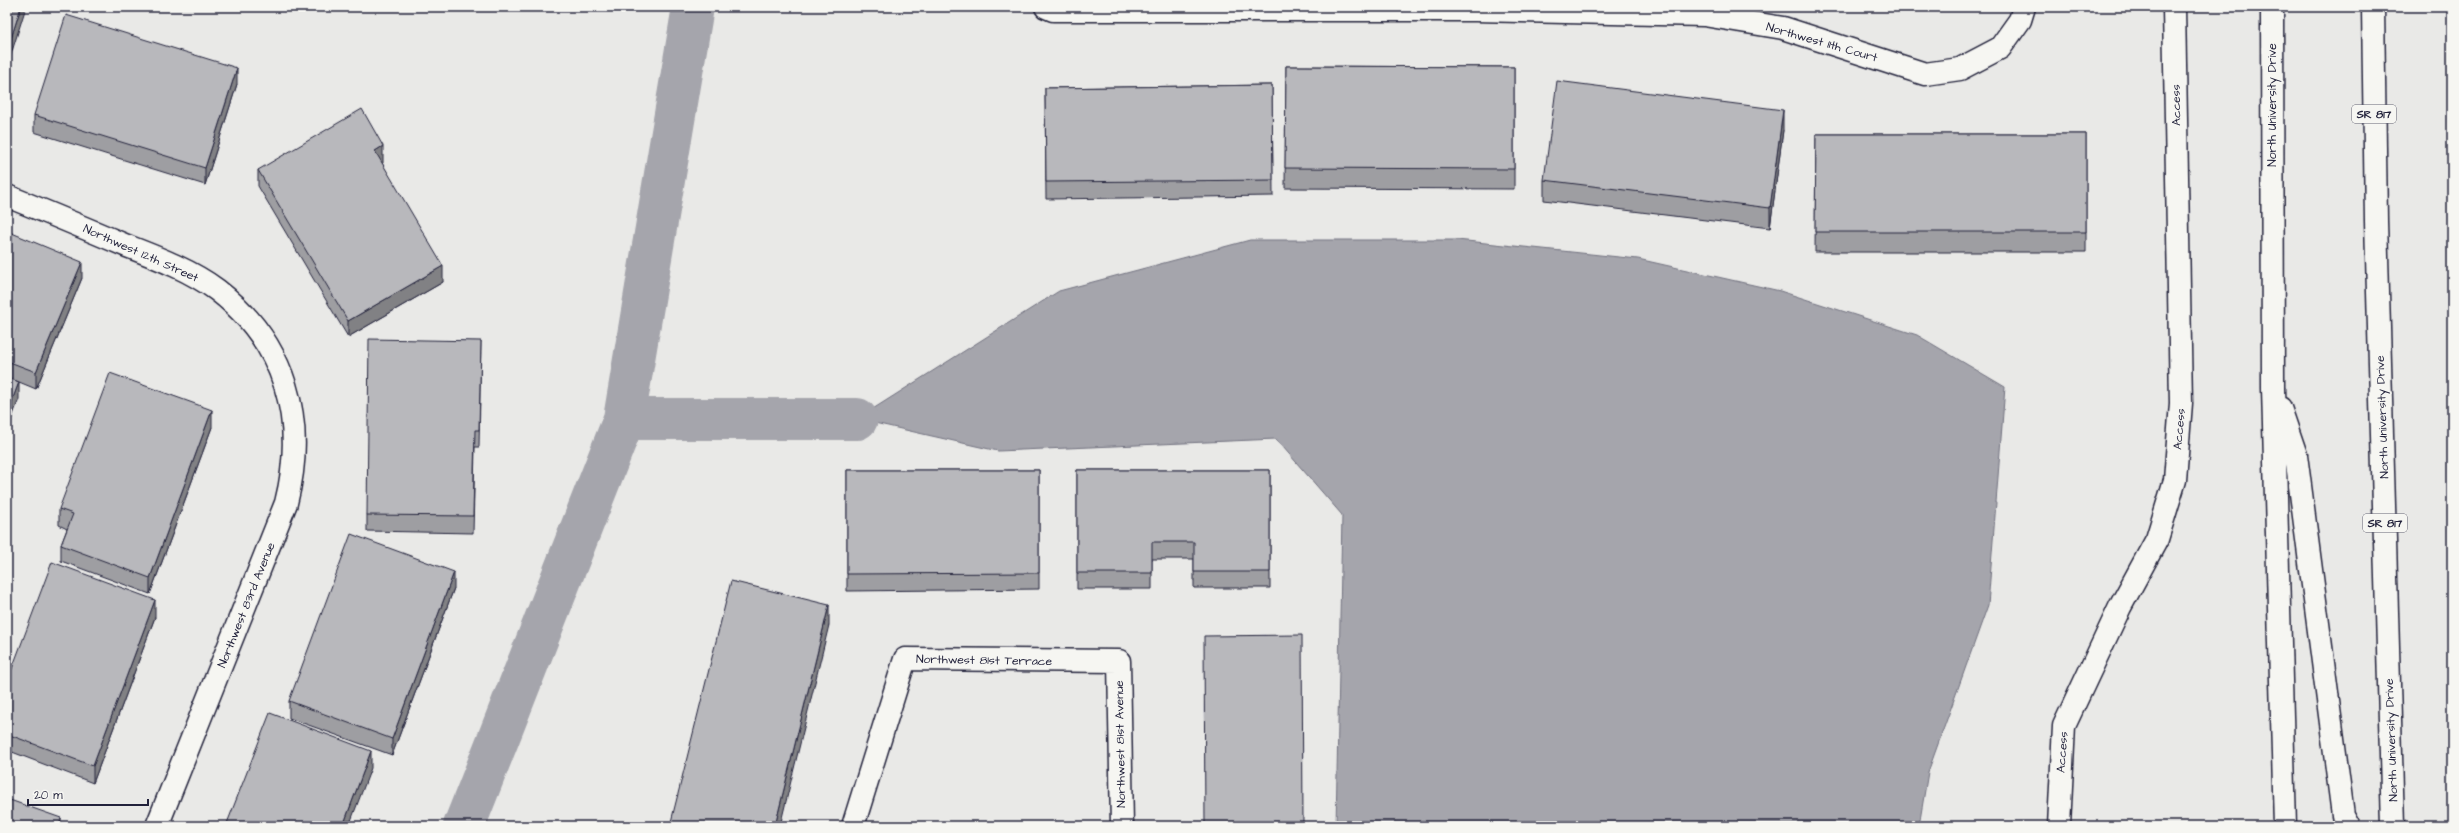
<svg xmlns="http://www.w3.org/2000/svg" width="2459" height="833" viewBox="0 0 2459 833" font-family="'Architects Daughter',sans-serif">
	<rect width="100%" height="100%" fill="#e9e9e7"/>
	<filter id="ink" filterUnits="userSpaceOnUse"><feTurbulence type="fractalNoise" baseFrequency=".025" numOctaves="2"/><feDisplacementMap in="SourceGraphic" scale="8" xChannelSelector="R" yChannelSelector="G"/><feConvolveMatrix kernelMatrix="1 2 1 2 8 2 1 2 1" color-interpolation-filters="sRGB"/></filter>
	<g filter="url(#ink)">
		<path fill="#a5a5ac" stroke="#71717f" d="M 1250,240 L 1457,240 L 1638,259 L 1780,291 L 1917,335 L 2005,387 L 1988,605 L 1928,772 L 1919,826 L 1336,826 L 1342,515 L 1276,439 L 998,451 L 857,419 L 1059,291 Z"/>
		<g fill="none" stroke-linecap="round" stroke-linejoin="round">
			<path stroke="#a5a5ac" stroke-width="42" d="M 624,419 L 857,419
				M 464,826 L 624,419 L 693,7"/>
			<defs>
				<path id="minor" d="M 1046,7 L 1053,10 L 1475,10 L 1704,15 L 1783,28 L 1925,74 L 1960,69 L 2000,48 L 2020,20 L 2024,7
					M 7,196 C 47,212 87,229 127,246 C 158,258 190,270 217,290 C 286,343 307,421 286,503 L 157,826
					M 853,826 L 905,659 L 1119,661 L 1122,826
					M 2059,826 L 2064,726 L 2120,607 L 2157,539 L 2175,480 L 2181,403 L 2174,7"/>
				<path id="primary" d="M 2272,7 L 2273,388 L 2285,826
					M 2373,7 L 2376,221 L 2393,826
					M 2280,408 L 2296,455 L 2343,815 L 2349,826"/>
			</defs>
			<use href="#minor" stroke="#22223b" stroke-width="25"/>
			<use href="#primary" stroke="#22223b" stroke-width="25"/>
			<use href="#minor" stroke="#f6f6f2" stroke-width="22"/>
			<use href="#primary" stroke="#f6f6f2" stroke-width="22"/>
		</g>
		<path fill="#9e9ea2" stroke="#22223b" d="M 1286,66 L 1514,67 L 1514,189 L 1285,188 Z
			M 237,84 L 205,185 L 34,132 L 34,115 Z
			M 1272,85 L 1273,196 L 1046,199 L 1045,88 Z
			M 1783,130 L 1770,228 L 1544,200 L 1544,180 Z
			M 1816,134 L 2086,134 L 2086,252 L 1815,252 Z
			M 382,163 L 443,282 L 348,337 L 258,186 L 258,170 L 383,163 Z
			M 7,231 L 82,278 L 36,389 L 7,377 Z
			M 481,341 L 479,447 L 475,447 L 473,533 L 367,531 L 367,515 Z
			M 212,427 L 150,594 L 61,561 L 61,545 L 67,529 L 59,525 L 59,509 Z
			M 847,470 L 1039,470 L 1039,589 L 847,591 Z
			M 1077,470 L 1270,470 L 1270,588 L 1194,588 L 1194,559 L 1152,559 L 1152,589 L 1077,589 Z
			M 454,588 L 392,755 L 289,718 L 289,701 Z
			M 155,617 L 93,783 L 7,750 L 7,682 Z"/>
		<path fill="#818184" stroke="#22223b" d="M 21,7 L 26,7 L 7,67 L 7,51 Z
			M 237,68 L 237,84 L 205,185 L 205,168 Z
			M 1783,110 L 1783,130 L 1770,228 L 1770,208 Z
			M 383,146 L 383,163 L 375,168 L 375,151 Z
			M 82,262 L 82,278 L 36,389 L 36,372 Z
			M 443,266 L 443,282 L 348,337 L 348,321 Z
			M 19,382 L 19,399 L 7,431 L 7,414 Z
			M 212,410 L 212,427 L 150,594 L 150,578 Z
			M 454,572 L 454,588 L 392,755 L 392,739 Z
			M 155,600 L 155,617 L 93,783 L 93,766 Z
			M 829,605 L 829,625 L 780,826 L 775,826 Z
			M 371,751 L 371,768 L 349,826 L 343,826 Z
			M 61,818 L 61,826 L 59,826 Z"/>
		<path fill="#b8b8bc" stroke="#22223b" d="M 7,7 L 21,7 L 7,51 Z
			M 66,15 L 237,68 L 205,168 L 34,115 Z
			M 1286,66 L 1514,67 L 1514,169 L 1285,168 Z
			M 1557,81 L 1783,110 L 1770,208 L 1544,180 Z
			M 1272,85 L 1273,180 L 1046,182 L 1045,88 Z
			M 362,109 L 383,146 L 375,151 L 443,266 L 348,321 L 258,170 Z
			M 1816,134 L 2086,134 L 2086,232 L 1815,232 Z
			M 7,231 L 82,262 L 36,372 L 7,361 Z
			M 369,339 L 481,341 L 479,430 L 475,430 L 473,516 L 367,515 Z
			M 110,373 L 212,410 L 150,578 L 61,545 L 73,514 L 59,509 Z
			M 7,378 L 19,382 L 7,414 Z
			M 847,470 L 1039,470 L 1039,573 L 847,574 Z
			M 1077,470 L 1270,470 L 1270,572 L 1194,572 L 1194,542 L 1152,542 L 1152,573 L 1077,573 Z
			M 351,534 L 454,572 L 392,739 L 289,701 Z
			M 52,562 L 155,600 L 93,766 L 7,734 L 7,682 Z
			M 731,581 L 829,605 L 775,826 L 670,826 Z
			M 1302,635 L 1303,826 L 1205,826 L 1204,636 Z
			M 270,713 L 371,751 L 343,826 L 226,826 Z
			M 7,799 L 61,818 L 59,826 L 7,826 Z"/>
	</g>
	<g text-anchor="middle" stroke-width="3" stroke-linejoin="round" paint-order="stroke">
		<g fill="#f6f6f2" stroke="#626272" stroke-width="1">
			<rect x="2352" y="105" width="44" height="18" rx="3"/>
			<rect x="2363" y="514" width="44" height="18" rx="3"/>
		</g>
		<g font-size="11" font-weight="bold" fill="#22223b">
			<text x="2374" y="118">SR 817</text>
			<text x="2385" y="527">SR 817</text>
		</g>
		<g font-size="12" fill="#22223b" stroke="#f6f6f2">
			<text transform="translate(1822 42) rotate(16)" y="4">Northwest 11th Court</text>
			<text transform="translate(2176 105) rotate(-91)" y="4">Access</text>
			<text transform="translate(2272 105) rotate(-90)" y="4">North University Drive</text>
			<text transform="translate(141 253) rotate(24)" y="4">Northwest 12th Street</text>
			<text transform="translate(2382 417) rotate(-92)" y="4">North University Drive</text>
			<text transform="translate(2179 429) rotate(-85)" y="4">Access</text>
			<text transform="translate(246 605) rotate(-68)" y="4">Northwest 83rd Avenue</text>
			<text transform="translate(984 660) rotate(1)" y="4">Northwest 81st Terrace</text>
			<text transform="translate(2391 740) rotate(-92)" y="4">North University Drive</text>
			<text transform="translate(1120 744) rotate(-91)" y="4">Northwest 81st Avenue</text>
			<text transform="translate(2062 752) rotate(-86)" y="4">Access</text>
		</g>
	</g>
	<rect width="2459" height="833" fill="none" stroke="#f6f6f2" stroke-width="24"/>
	<rect x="12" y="12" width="2435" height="809" fill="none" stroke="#22223b" stroke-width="1.5" filter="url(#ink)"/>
	<path d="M28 799v6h120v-6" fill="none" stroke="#22223b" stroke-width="2"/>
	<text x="34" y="799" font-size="12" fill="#22223b" stroke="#f6f6f2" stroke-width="3" paint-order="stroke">20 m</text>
</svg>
